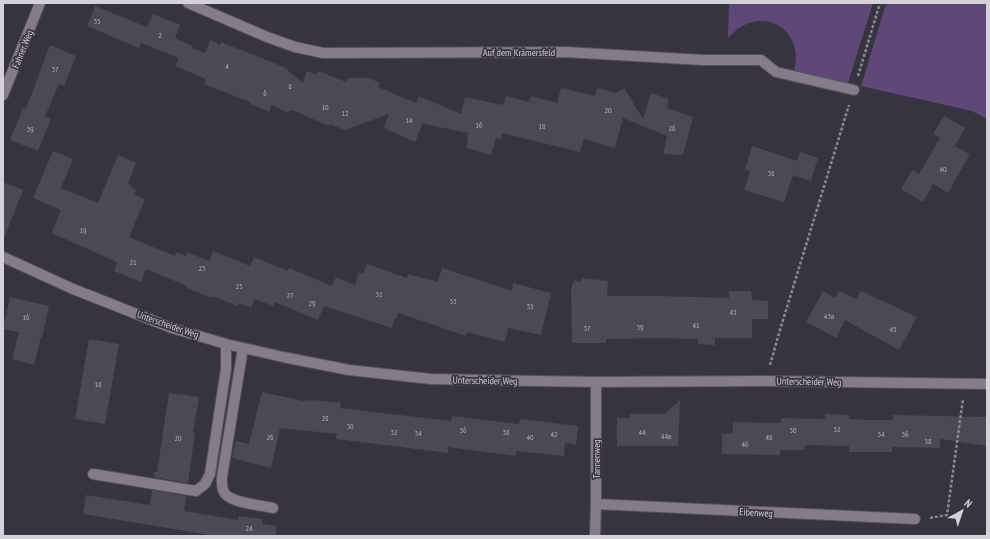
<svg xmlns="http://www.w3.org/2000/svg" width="990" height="539" viewBox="0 0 990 539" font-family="'PT Sans Narrow',sans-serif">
	<rect width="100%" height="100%" fill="#383340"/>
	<path fill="#5d4877" d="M 729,3 L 873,3 L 848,83 L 794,71 C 806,26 758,3 728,38 Z
		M 888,3 L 987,3 L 987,119 L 972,111 L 861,86 L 885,7 Z"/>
	<path fill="#4d4856" d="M 95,6 L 147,27 L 153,14 L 180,25 L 175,38 L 193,46 L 192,48 L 205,53 L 210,40 L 220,45 L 221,42 L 284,67 L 303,83 L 307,71 L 317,75 L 318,71 L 346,82 L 348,78 L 369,78 L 380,83 L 378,87 L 416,103 L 419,96 L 461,114 L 465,97 L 503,105 L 506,96 L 529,102 L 531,96 L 557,103 L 561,88 L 595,96 L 597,88 L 616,93 L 624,88 L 643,119 L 651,93 L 669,99 L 667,108 L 693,117 L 683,155 L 663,154 L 667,136 L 623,118 L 615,148 L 584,139 L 580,152 L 502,133 L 501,139 L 496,138 L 491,155 L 467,148 L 468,133 L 429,125 L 423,123 L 415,142 L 384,128 L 389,114 L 345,130 L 329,124 L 329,126 L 292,110 L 287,112 L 271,105 L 269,112 L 251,104 L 250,102 L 204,84 L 206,79 L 175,66 L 179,58 L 141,43 L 139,48 L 87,26 Z
		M 50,45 L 76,56 L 64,86 L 59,84 L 45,116 L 51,119 L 38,151 L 10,140 L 23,108 L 26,109 Z
		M 944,116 L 965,128 L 955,146 L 970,154 L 948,193 L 933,184 L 923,202 L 901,189 L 912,170 L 919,174 L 940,138 L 933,134 Z
		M 752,146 L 797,161 L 800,152 L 818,158 L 811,181 L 793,175 L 784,202 L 744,190 L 750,172 L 745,170 Z
		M 53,151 L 73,159 L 61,188 L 98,203 L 118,155 L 136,163 L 128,184 L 133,187 L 132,188 L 136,190 L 134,194 L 145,199 L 129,237 L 175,256 L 176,252 L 186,256 L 187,252 L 209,261 L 213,251 L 250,266 L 254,257 L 288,271 L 289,268 L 332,286 L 336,277 L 355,285 L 359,273 L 363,274 L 367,264 L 407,278 L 408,274 L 438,282 L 442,268 L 512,291 L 513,283 L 551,293 L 541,335 L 508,328 L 505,342 L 467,332 L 466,336 L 398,313 L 397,318 L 395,318 L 392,328 L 324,306 L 318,320 L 275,302 L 273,306 L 255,299 L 251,308 L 239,303 L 238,306 L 212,296 L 212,298 L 187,288 L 187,286 L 146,269 L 141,282 L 114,271 L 117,262 L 52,233 L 61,210 L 33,198 Z
		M 3,182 L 23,190 L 4,238 L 3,238 Z
		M 582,278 L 608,281 L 607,296 L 658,296 L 729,298 L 729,291 L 751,291 L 752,300 L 768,301 L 768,319 L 752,319 L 752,338 L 715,338 L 715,345 L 698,344 L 698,339 L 658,338 L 606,339 L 606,343 L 572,343 L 571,290 L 574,280 L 581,282 Z
		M 823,291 L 835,298 L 839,291 L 856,299 L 861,291 L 917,317 L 899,350 L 845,320 L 836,338 L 806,322 Z
		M 10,297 L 49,306 L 42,338 L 41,337 L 34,365 L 12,359 L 19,332 L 3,329 Z
		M 89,339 L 119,344 L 105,424 L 75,419 Z
		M 262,392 L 303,401 L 304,400 L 313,401 L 313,400 L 341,403 L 340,408 L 451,421 L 452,416 L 519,424 L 520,419 L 578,426 L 576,445 L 565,443 L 564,456 L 516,451 L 516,456 L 448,447 L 448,453 L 336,439 L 337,434 L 280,428 L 271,468 L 232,458 L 236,441 L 249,444 Z
		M 169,393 L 199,397 L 193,432 L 195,433 L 188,483 L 154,477 L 154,472 L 157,472 Z
		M 680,400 L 678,446 L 617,446 L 617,418 L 630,418 L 630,414 L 665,414 Z
		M 825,414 L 849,415 L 849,419 L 869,420 L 893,420 L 893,415 L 987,417 L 987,446 L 940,439 L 940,448 L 892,447 L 892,452 L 849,452 L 849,446 L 805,445 L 804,450 L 780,450 L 780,455 L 722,454 L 722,434 L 733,433 L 733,422 L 781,423 L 781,418 L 825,419 Z
		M 152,490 L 186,496 L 184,511 L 238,520 L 239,516 L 262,519 L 262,524 L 276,526 L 276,536 L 216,536 L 83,514 L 86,495 L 150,505 Z"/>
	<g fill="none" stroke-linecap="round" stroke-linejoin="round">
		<defs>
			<path id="minor" d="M 188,3 L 267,37 L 295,47 L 323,53 L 565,52 L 703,60 L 761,60 L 776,72 L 854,90
				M 3,95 L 40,3
				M 3,257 L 73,289 L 172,328 L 226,344 L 283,357 L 349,370 L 431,379 L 596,382 L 766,381 L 987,384
				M 243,348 L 222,477 C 222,482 221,487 224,492 C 229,503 261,505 273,508
				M 93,474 L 196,491 L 205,484 L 210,474 L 226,369 L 226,344
				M 596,504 L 915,519
				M 595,536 L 596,504 L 596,382"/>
		</defs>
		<use href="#minor" stroke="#55515c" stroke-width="12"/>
		<path stroke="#8d8994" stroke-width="2.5" stroke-dasharray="3 2" stroke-linecap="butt" d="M 858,76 L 880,3
			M 770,365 L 780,330 L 849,105
			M 930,518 L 947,515 L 963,399"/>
		<use href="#minor" stroke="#827c8b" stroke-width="10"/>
	</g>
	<g text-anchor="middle" stroke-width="3.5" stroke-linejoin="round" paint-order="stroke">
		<g font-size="8" fill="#b2afb8">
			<text x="97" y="24">35</text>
			<text x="160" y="38">2</text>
			<text x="227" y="69">4</text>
			<text x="55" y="72">37</text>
			<text x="290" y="89">8</text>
			<text x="265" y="96">6</text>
			<text x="325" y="110">10</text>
			<text x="608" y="113">20</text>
			<text x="345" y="116">12</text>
			<text x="409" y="123">14</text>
			<text x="479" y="128">16</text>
			<text x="542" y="129">18</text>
			<text x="672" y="131">26</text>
			<text x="30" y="132">39</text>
			<text x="943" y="172">40</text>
			<text x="771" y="176">38</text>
			<text x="83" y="233">19</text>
			<text x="133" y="265">21</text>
			<text x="202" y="271">23</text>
			<text x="239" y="289">25</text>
			<text x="379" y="297">31</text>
			<text x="290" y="298">27</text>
			<text x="453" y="304">33</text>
			<text x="312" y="306">29</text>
			<text x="530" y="309">35</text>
			<text x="733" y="315">43</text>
			<text x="829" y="319">43a</text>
			<text x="26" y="320">16</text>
			<text x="696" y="328">41</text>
			<text x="640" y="330">39</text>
			<text x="587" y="331">37</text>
			<text x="893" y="332">45</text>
			<text x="98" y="387">18</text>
			<text x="325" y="421">28</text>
			<text x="350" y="429">30</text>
			<text x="837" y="432">52</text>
			<text x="463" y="433">36</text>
			<text x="793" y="433">50</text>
			<text x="394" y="435">32</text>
			<text x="506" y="435">38</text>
			<text x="642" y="435">44</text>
			<text x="418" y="436">34</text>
			<text x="554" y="437">42</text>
			<text x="881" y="437">54</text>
			<text x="905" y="437">56</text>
			<text x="666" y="439">44a</text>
			<text x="270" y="440">26</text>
			<text x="530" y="440">40</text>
			<text x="769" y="440">48</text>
			<text x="178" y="441">20</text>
			<text x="928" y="444">58</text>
			<text x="745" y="447">46</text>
			<text x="249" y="531">24</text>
		</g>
		<g font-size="10" fill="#d4d1d9" stroke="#383340">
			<text transform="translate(22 49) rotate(-68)" y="4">Fahner Weg</text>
			<text x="519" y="56">Auf dem Krämersfeld</text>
			<text transform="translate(168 324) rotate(19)" y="4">Unterscheider Weg</text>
			<text transform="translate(485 380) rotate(1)" y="4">Unterscheider Weg</text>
			<text transform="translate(809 381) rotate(1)" y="4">Unterscheider Weg</text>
			<text transform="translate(596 459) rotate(-90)" y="4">Tannenweg</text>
			<text transform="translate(756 512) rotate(3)" y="4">Eibenweg</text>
		</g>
	</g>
	<rect width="990" height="539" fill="none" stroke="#d4d1d9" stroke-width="8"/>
	<g transform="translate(962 511) rotate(40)" stroke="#383340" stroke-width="3" paint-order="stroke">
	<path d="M0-3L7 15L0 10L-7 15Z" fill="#d4d1d9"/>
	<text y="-6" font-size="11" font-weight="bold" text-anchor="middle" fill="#d4d1d9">N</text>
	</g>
</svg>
